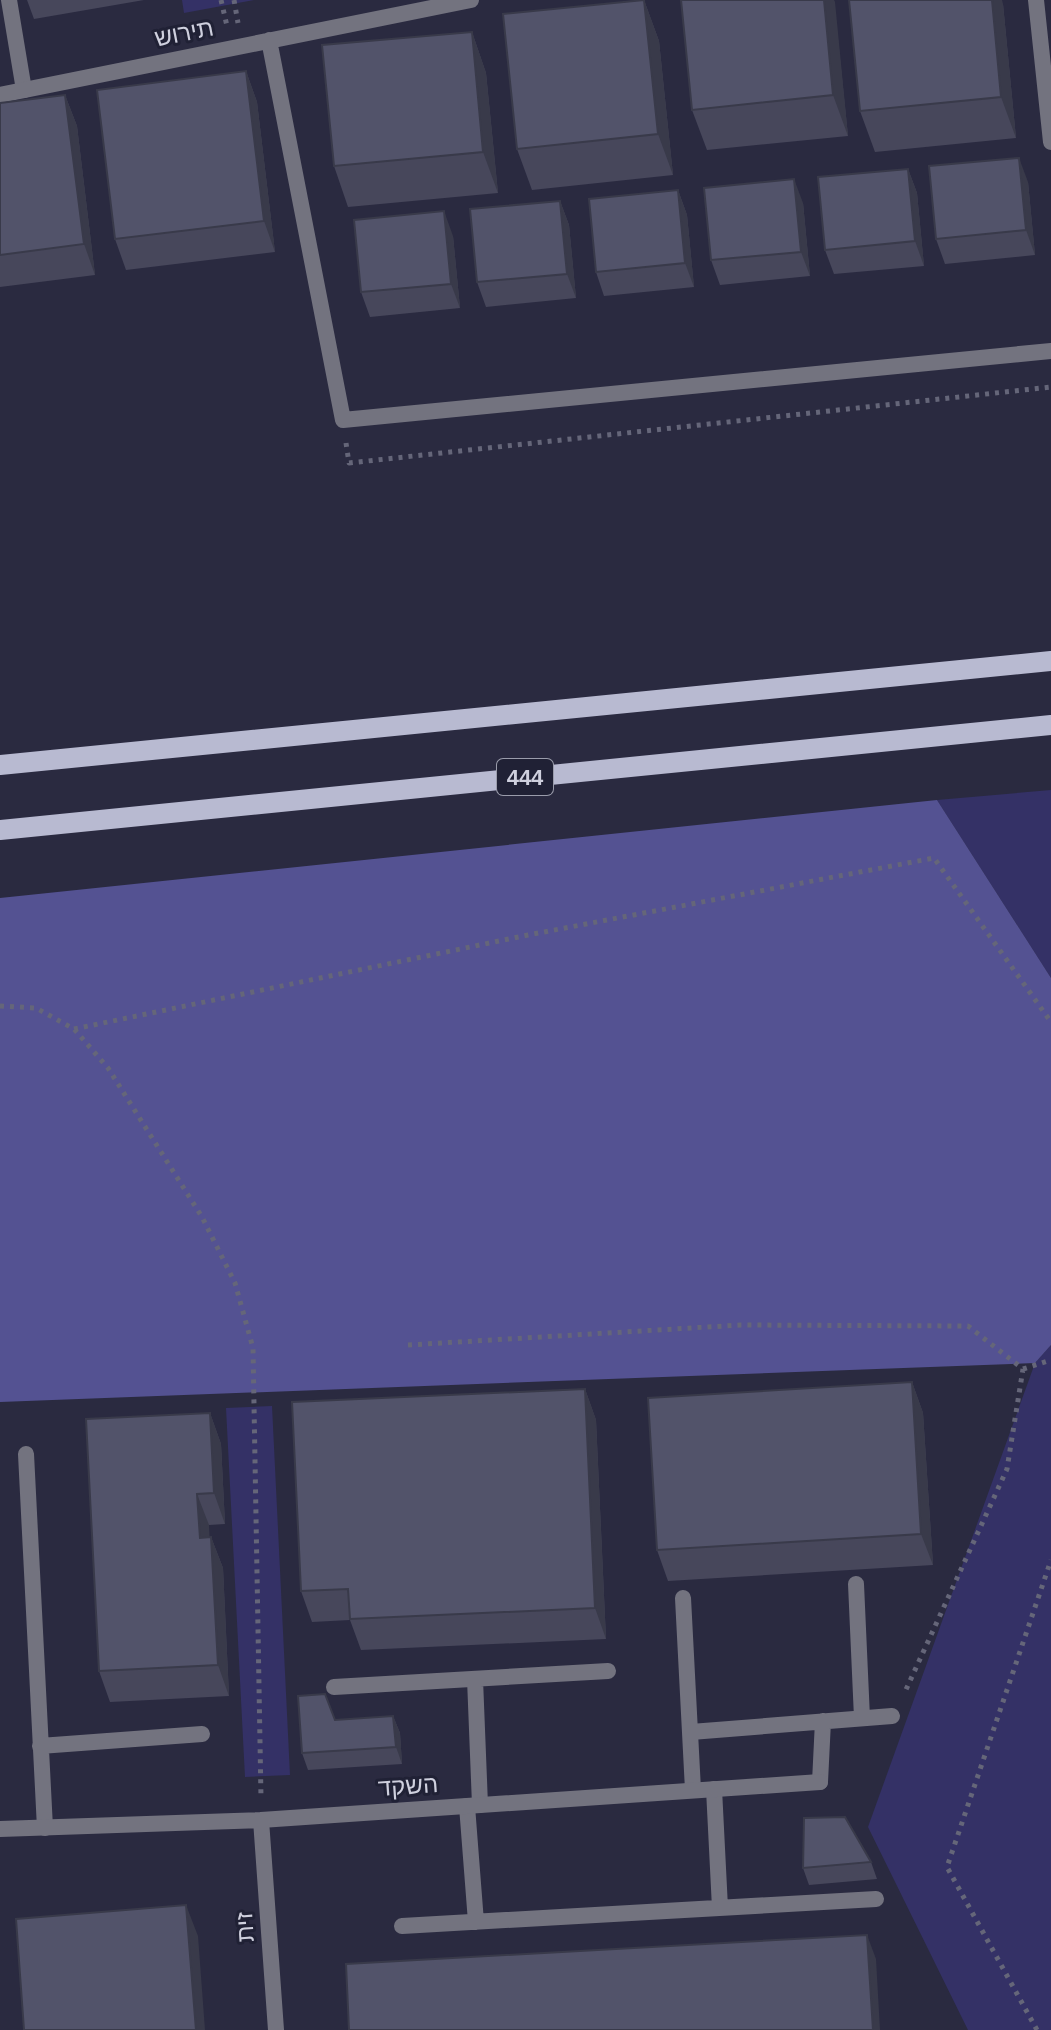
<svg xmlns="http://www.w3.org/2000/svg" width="1051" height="2030" viewBox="0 0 1051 2030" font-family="Helvetica,'Noto Sans Hebrew',sans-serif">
	<rect width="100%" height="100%" fill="#2a2a40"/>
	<path fill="#343166" d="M 182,0 L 254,0 L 184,13 Z
		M 1051,790 L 1051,978 L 937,800 Z
		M 1051,1345 L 1051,2030 L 968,2030 L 868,1827 L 1035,1363 Z
		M 272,1406 L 290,1775 L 245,1777 L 226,1408 Z"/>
	<path fill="#545292" d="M 937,800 L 1051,978 L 1051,1345 L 1035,1363 L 0,1402 L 0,898 Z"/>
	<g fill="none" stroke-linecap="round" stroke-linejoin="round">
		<path stroke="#656679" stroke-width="5" stroke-dasharray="4 6" stroke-linecap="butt" d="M 221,0 L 227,26
			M 234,0 L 238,23
			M 346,443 L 349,463 L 1051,387
			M 0,1006 L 36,1008 L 74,1029 L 108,1068 L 202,1217 L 235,1283 L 253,1348 L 261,1798
			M 74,1029 L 528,935 L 934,858 L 1051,1022
			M 408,1345 L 741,1325 L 968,1326 L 1023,1369 L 1007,1469 L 904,1694
			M 1023,1369 L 1051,1360
			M 1037,2030 L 947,1867 L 1051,1560"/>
		<path stroke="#73737f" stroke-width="16" d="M 9,0 L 24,90
			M 1036,0 L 1051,142
			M 26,1454 L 45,1828
			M 856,1584 L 862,1718
			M 683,1598 L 693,1790
			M 475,1679 L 480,1805
			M 334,1687 L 608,1671
			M 691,1732 L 892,1716
			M 40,1746 L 202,1734
			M 820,1782 L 823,1721
			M 714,1789 L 720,1908
			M 467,1806 L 476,1922
			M 402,1926 L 876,1899"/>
		<path stroke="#73737f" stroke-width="16" d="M 269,40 L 343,420 L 1051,351
			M 0,95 L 471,0
			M 261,1820 L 276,2030
			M 0,1829 L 261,1820 L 820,1782"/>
		<path stroke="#b8bad1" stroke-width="20" d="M 0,765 L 1051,661
			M 0,830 L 1051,725"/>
	</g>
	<path fill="#47475b" d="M 27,0 L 144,0 L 34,19 Z
		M 644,0 L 659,41 L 673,175 L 532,190 L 517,149 Z
		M 681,0 L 834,0 L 848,136 L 707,150 L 692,110 Z
		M 1003,4 L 1016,138 L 875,152 L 860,111 Z
		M 472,32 L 486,73 L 498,193 L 348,207 L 334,166 Z
		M 246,71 L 257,102 L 275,252 L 126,270 L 115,239 Z
		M 65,95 L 77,126 L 95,275 L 0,287 L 0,103 Z
		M 908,169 L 917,193 L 924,266 L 834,274 L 825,250 Z
		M 1028,182 L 1035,255 L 945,264 L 936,239 Z
		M 678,190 L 687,215 L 694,287 L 604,296 L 596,272 Z
		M 560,201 L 569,225 L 576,298 L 486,307 L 477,282 Z
		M 803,203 L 810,276 L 720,285 L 711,260 Z
		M 453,236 L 460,308 L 370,317 L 361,292 Z
		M 912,1382 L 923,1413 L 933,1565 L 668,1581 L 657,1550 Z
		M 585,1389 L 596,1420 L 606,1639 L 361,1650 L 350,1620 L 312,1622 L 301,1591 Z
		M 210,1413 L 221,1444 L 225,1524 L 209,1525 L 209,1537 L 211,1537 L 223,1568 L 229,1696 L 110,1702 L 99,1671 Z
		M 393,1716 L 400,1733 L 402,1764 L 308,1770 L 302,1753 L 335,1720 Z
		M 871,1862 L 877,1879 L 809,1885 L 803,1868 Z"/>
	<path fill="#393a4a" d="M 644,0 L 659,41 L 673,175 L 658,134 Z
		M 824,0 L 834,0 L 835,2 L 848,136 L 833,95 Z
		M 992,0 L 1002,0 L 1003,4 L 1016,138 L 1001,97 Z
		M 472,32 L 486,73 L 498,193 L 483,152 Z
		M 246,71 L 257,102 L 275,252 L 264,221 Z
		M 65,95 L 77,126 L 95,275 L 84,244 Z
		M 1019,158 L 1028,182 L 1035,255 L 1026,230 Z
		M 908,169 L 917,193 L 924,266 L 915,241 Z
		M 794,179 L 803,203 L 810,276 L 801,252 Z
		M 678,190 L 687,215 L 694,287 L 685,263 Z
		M 560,201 L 569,225 L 576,298 L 567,274 Z
		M 444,211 L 453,236 L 460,308 L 451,284 Z
		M 912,1382 L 923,1413 L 933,1565 L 921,1534 Z
		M 585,1389 L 596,1420 L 606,1639 L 595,1608 Z
		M 210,1413 L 221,1444 L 225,1524 L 214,1493 Z
		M 197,1494 L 209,1525 L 211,1568 L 200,1538 Z
		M 211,1537 L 223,1568 L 229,1696 L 218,1665 Z
		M 393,1716 L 400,1733 L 402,1764 L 396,1747 Z
		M 186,1905 L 198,1936 L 205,2030 L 196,2030 Z
		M 867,1935 L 876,1959 L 880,2030 L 873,2030 Z"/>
	<path fill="#52536a" stroke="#393a4a" stroke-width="2" d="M 644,0 L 658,134 L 517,149 L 503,14 Z
		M 681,0 L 824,0 L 833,95 L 692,110 Z
		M 849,0 L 992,0 L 1001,97 L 860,111 Z
		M 472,32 L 483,152 L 334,166 L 322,45 Z
		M 246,71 L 264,221 L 115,239 L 97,90 Z
		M 65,95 L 84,244 L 0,255 L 0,103 Z
		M 1019,158 L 1026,230 L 936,239 L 929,166 Z
		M 908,169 L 915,241 L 825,250 L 818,177 Z
		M 794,179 L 801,252 L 711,260 L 704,188 Z
		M 678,190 L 685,263 L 596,272 L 589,199 Z
		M 560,201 L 567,274 L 477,282 L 470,209 Z
		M 444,211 L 451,284 L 361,292 L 354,220 Z
		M 912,1382 L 921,1534 L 657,1550 L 648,1398 Z
		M 585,1389 L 595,1608 L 350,1619 L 348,1589 L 301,1591 L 292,1402 Z
		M 210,1413 L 214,1493 L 197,1494 L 200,1538 L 211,1537 L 218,1665 L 99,1671 L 86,1419 Z
		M 325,1694 L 335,1720 L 393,1716 L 396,1747 L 302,1753 L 298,1696 Z
		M 845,1817 L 871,1862 L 803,1868 L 804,1818 Z
		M 186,1905 L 196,2030 L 24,2030 L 16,1919 Z
		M 867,1935 L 873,2030 L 349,2030 L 346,1964 Z"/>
	<g text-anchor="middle" stroke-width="6" stroke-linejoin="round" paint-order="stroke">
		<rect fill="#202135" stroke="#9a9cab" stroke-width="2" x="497" y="759" width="56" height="36" rx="6"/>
		<g font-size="22" font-weight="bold" fill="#cfd0de">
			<text x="525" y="785">444</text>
		</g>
		<g font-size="24" fill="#cfd0de" stroke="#202135">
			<text transform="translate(184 33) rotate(-11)" y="8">תירוש</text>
			<text transform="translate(408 1786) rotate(-4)" y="8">השקד</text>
			<text transform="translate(245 1927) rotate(-94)" y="8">זית</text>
		</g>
	</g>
</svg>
